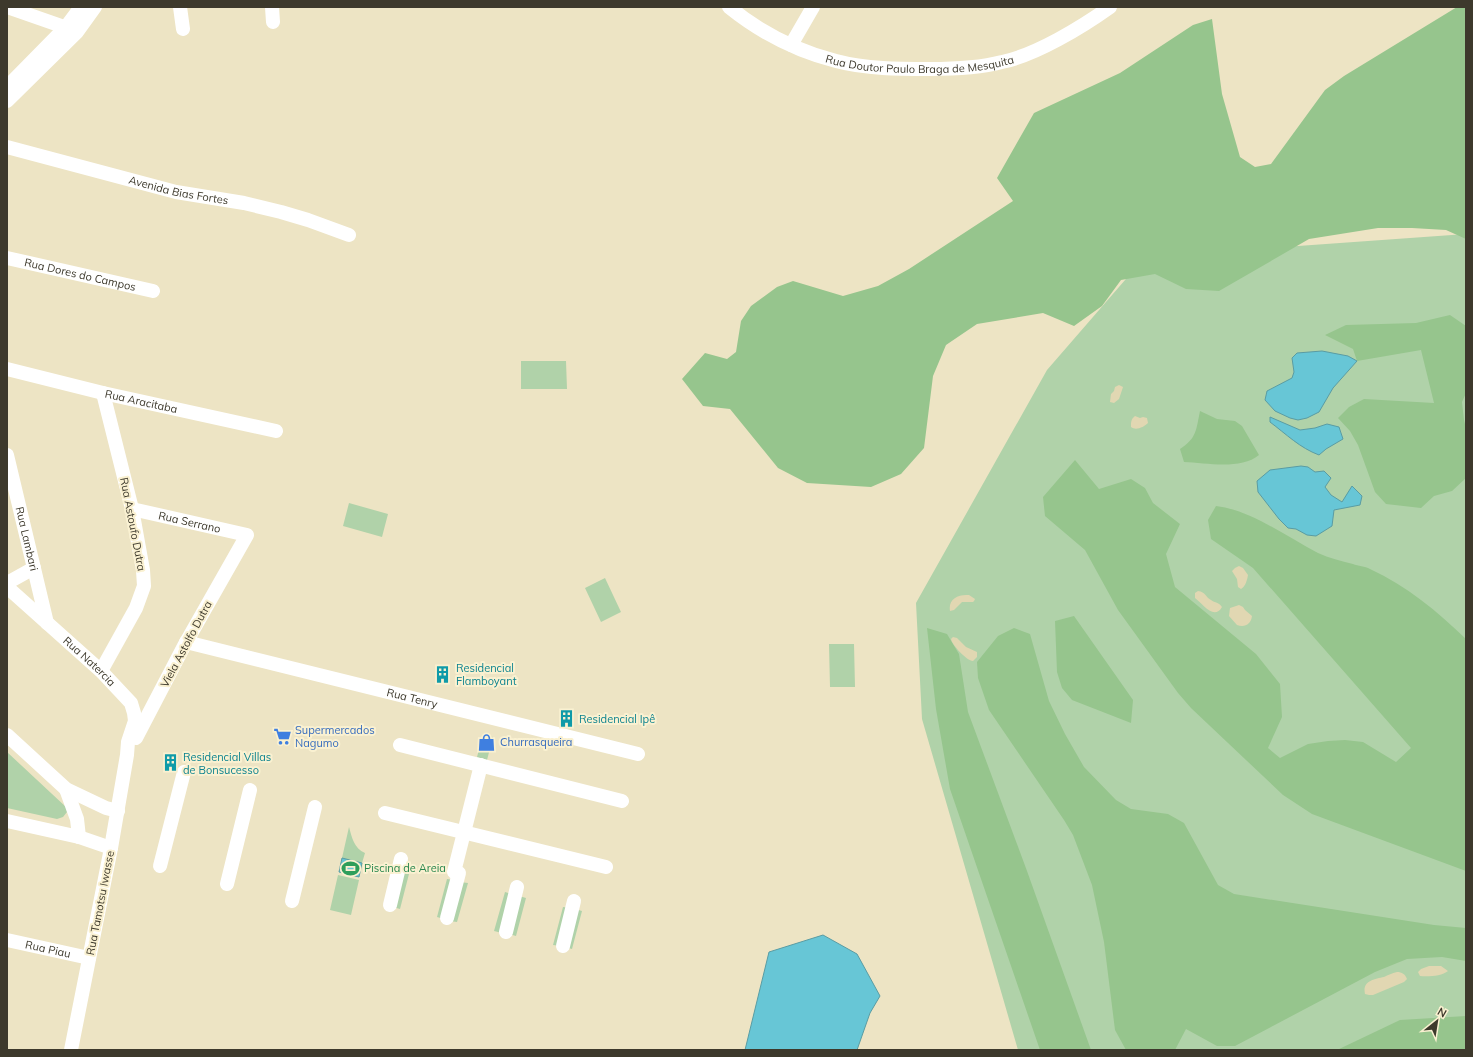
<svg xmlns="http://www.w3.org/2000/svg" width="1473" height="1057" viewBox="0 0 1473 1057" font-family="Mulish,sans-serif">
	<rect width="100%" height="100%" fill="#ede4c4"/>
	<path fill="#b0d2a9" d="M 1466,234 L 1466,1050 L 1018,1050 L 922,719 L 916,603 L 1047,370 L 1145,257 Z
		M 521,361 L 566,361 L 567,389 L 521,389 Z
		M 349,503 L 388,514 L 382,537 L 343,526 Z
		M 605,578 L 621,612 L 601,622 L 585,588 Z
		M 829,644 L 854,644 L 855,687 L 830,687 Z
		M 483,735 L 493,737 L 487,760 L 477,757 Z
		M 7,752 L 66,807 L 67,812 L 63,817 L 57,819 L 7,808 Z
		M 349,827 C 352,838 354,848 365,853 L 362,863 L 342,858 Z
		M 403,868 L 410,870 L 400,909 L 393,907 Z
		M 338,875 L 359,880 L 351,915 L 330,910 Z
		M 447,879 L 454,880 L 444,919 L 437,917 Z
		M 460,882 L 468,883 L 457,922 L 450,921 Z
		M 505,892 L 512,894 L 502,933 L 494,931 Z
		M 519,896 L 526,898 L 516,936 L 509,934 Z
		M 563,907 L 570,908 L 561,946 L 553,945 Z
		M 575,909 L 582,911 L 572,949 L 565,947 Z"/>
	<path fill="#96c58d" d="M 1457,7 L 1466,7 L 1466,239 L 1446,230 L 1412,228 L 1378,228 L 1309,239 L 1219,291 L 1186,289 L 1155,274 L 1121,280 L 1102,306 L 1074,326 L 1043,313 L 977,324 L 946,345 L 933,376 L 924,448 L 901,474 L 871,487 L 807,483 L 778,468 L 730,409 L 703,406 L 682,379 L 705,353 L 727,359 L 736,352 L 741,321 L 751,306 L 777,287 L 793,281 L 843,296 L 878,286 L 909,269 L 1013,201 L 997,178 L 1034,113 L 1120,73 L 1193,25 L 1212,19 L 1222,94 L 1240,157 L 1255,167 L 1271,164 L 1325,90 L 1344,76 Z
		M 1450,315 L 1466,326 L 1466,393 L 1462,402 L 1464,420 L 1466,428 L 1466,478 L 1452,491 L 1434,496 L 1421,508 L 1386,504 L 1375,492 L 1358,445 L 1350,431 L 1338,418 L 1349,407 L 1364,399 L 1434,403 L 1421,350 L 1357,361 L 1353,349 L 1325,335 L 1346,325 L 1416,323 Z
		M 1200,411 L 1217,419 L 1235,421 L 1242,426 L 1259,455 C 1241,470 1207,463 1184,462 L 1180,449 C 1197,438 1196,430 1200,411 Z
		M 1075,460 L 1099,489 L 1131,479 L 1145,488 L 1153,503 L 1180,524 L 1166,554 L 1175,587 L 1256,654 L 1280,684 L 1282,717 L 1268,748 L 1280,758 L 1308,744 L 1328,741 L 1345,740 L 1363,742 L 1396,762 L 1411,748 L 1253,568 L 1211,539 L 1208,520 L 1216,506 C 1251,510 1287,537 1318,553 C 1329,558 1341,561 1353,564 C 1358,566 1365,566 1370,569 C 1407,586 1437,611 1466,639 L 1466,871 L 1312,814 L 1283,795 L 1191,708 L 1178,693 L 1118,610 L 1085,550 L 1045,516 L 1043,497 Z
		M 1074,616 L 1133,700 L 1131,723 L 1072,700 L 1062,688 L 1057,672 L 1055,621 Z
		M 927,628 L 947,634 L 959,654 L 968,712 L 1027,871 L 1091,1050 L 1040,1050 L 950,789 L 936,709 Z
		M 1014,628 L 1030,634 L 1049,701 L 1065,734 L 1084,767 L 1116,800 L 1131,809 L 1168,814 L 1184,823 L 1218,885 L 1234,894 L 1434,925 L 1466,928 L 1466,961 L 1442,957 L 1407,959 L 1375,972 L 1235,1046 L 1217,1046 L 1186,1029 L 1175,1050 L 1126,1050 L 1115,1030 L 1104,942 L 1092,885 L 1073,835 L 1064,820 L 989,710 L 978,678 L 977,662 L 998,636 Z
		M 1466,1016 L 1466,1050 L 1337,1050 L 1400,1020 Z"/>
	<path fill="#e1d7b2" d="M 1119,385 L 1123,387 L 1119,399 L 1114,403 L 1110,402 L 1111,394 L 1114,391 L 1115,387 Z
		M 1135,416 L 1140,418 L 1143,417 L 1147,418 L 1148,423 C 1144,427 1136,431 1131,427 C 1131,422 1131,419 1135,416 Z
		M 1239,566 L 1243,568 L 1248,575 C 1247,580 1246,586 1241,589 L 1238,587 L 1237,579 L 1232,571 L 1235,568 Z
		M 1198,591 C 1206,592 1205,597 1211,600 C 1215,603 1219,602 1222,607 C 1214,621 1202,603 1195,598 L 1195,593 Z
		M 969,595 L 975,599 L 974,601 L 973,602 L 962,602 L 954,610 L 950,611 C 948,599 958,594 969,595 Z
		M 1239,605 L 1243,607 L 1245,610 L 1252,616 C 1251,624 1245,628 1237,625 L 1229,616 L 1230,608 Z
		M 953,637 L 957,638 L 966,647 L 977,652 L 977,657 L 973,661 C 967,661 952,645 951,639 Z
		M 1429,966 L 1441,966 L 1448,971 C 1442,976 1428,977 1420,976 L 1418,972 L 1421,969 Z
		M 1397,972 C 1402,972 1405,974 1407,979 L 1404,982 L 1373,995 L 1369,995 L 1365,994 C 1362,981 1374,979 1384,977 C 1388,975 1392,973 1397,972 Z"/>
	<path fill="#67c6d6" stroke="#5a9ca3" d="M 1322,351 L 1348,356 L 1357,361 L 1333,388 L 1319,412 L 1307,418 L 1298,420 L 1290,418 L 1275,411 L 1265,400 L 1267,391 L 1292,378 L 1294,372 L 1292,358 L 1297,353 Z
		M 1270,417 L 1300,430 L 1315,428 L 1327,424 L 1339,427 L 1343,439 L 1326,449 L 1319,455 C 1300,448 1286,434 1270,422 Z
		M 1301,466 L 1308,467 L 1315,472 L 1324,471 L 1331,478 L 1325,487 L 1331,495 L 1342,502 L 1352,486 L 1362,496 L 1360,505 L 1334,510 L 1332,526 L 1316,536 L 1307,535 L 1296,529 L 1288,528 L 1279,519 L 1258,492 L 1257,481 L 1270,470 Z
		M 342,858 L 362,863 L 359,877 L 339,872 Z
		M 823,935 L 857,954 L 880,996 L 870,1013 L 857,1050 L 745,1050 L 769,952 Z"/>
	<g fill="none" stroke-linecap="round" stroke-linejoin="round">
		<g stroke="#fff" stroke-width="14">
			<path d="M 7,7 L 73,30"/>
			<path d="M 180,7 L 183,29"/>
			<path d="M 272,7 L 273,22"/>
			<path id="s1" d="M 729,7 C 760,32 797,51 836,61 C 866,69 899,69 930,69 C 954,69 979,68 1002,62 C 1036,55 1082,27 1110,7"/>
			<path d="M 791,45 L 813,7"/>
			<path d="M 7,87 L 66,27 L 81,7"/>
			<path d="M 7,101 L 77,32 L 95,7"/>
			<path id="s2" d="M 7,147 L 176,192 L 244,203 L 281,212 L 308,220 L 349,235"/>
			<path id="s3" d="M 7,258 L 153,291"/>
			<path id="s4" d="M 7,369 L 103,393 L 276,431"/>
			<path id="s5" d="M 7,455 L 47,623"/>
			<path id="s6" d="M 132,509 L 247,535 L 184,646 L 136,738"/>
			<path d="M 7,583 L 34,568"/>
			<path id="s7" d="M 7,587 L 101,671 L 131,703 L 134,713 L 135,721 L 128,742 L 127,755 L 111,848 L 71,1050"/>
			<path id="s8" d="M 186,642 L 638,754"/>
			<path d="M 101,671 L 136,608 L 144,586 L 143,570 L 132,509 L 103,393"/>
			<path d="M 7,735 L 66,789 L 106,808 L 118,811"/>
			<path d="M 400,745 L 622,801"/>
			<path d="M 66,789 L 77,819 L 79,837"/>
			<path d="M 385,813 L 606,867"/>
			<path d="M 7,821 L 79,837 L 111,848"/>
			<path d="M 160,866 L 184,772"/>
			<path d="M 454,872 L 481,765"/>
			<path d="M 227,884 L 250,790"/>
			<path d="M 292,901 L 315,807"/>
			<path d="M 390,905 L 401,859"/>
			<path d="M 447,918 L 459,873"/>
			<path d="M 506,932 L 517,887"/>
			<path id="s9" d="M 7,940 L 89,958"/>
			<path d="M 563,946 L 574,901"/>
		</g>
	</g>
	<defs>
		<symbol id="building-bare" viewBox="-9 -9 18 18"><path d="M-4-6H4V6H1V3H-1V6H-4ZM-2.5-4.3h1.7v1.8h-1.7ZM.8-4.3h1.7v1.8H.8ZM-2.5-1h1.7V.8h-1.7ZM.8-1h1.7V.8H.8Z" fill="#0f9aa8" stroke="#faf1d1" stroke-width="2.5" paint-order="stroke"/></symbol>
		<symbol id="supermarket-bare" viewBox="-9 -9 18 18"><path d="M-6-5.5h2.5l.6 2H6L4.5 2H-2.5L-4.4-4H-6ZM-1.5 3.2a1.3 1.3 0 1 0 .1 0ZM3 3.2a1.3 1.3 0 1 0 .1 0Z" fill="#3f7fe0" stroke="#faf1d1" stroke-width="2.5" paint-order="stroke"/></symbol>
		<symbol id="shop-bare" viewBox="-9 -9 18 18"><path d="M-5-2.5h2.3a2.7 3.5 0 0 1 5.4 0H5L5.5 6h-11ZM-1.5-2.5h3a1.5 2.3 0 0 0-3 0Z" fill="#3f7fe0" stroke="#faf1d1" stroke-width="2.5" paint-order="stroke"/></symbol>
		<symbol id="stadium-bare" viewBox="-9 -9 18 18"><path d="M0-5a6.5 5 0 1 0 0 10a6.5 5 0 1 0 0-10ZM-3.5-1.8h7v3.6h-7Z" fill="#2e9e5b" stroke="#faf1d1" stroke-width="2.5" paint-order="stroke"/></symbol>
	</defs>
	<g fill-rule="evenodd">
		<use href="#building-bare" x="430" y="662" width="25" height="25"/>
		<use href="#building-bare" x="554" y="706" width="25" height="25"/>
		<use href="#supermarket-bare" x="270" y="724" width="25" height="25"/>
		<use href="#shop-bare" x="474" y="730" width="25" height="25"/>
		<use href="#building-bare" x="158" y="750" width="25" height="25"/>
		<use href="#stadium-bare" x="338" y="856" width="25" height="25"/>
	</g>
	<g text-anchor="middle" stroke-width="4" stroke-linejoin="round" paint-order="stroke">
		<g font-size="11" fill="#3d392c" stroke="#faf1d1">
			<text dy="4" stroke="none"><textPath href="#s1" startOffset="205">Rua Doutor Paulo Braga de Mesquita</textPath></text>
			<text dy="4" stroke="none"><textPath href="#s2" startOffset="177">Avenida Bias Fortes</textPath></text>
			<text dy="4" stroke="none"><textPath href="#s3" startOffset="75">Rua Dores do Campos</textPath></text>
			<text dy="4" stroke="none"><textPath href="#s4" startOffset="138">Rua Aracitaba</textPath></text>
			<text dy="4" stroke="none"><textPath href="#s6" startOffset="59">Rua Serrano</textPath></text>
			<text transform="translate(133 524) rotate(79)" y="4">Rua Astoufo Dutra</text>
			<text dy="4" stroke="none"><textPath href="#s5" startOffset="86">Rua Lambari</textPath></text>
			<text transform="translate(186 644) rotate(-62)" y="4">Viela Astolfo Dutra</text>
			<text dy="4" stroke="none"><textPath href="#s7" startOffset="111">Rua Natercia</textPath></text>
			<text dy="4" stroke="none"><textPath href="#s8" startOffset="233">Rua Tenry</textPath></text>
			<text transform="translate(100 903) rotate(-79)" y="4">Rua Tamotsu Iwasse</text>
			<text dy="4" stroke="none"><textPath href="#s9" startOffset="42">Rua Piau</textPath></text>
		</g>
		<g font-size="11" fill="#0d838f" stroke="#faf1d1" text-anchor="start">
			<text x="456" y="672">Residencial<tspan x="456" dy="13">Flamboyant</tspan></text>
			<text x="579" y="723">Residencial Ipê</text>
			<text x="183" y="761">Residencial Villas<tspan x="183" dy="13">de Bonsucesso</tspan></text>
		</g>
		<g font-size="11" fill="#366cbe" stroke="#faf1d1" text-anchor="start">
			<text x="295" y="734">Supermercados<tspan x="295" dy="13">Nagumo</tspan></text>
			<text x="500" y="746">Churrasqueira</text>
		</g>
		<g font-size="11" fill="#27864d" stroke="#faf1d1" text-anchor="start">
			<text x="364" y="872">Piscina de Areia</text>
		</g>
	</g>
	<rect width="1473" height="1057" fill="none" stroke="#3d392c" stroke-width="16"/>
	<g transform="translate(1437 1021) rotate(30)" stroke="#faf1d1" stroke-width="3" paint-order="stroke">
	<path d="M0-3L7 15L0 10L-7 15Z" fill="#3d392c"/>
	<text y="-6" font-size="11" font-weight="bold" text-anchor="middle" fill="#3d392c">N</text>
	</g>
</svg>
